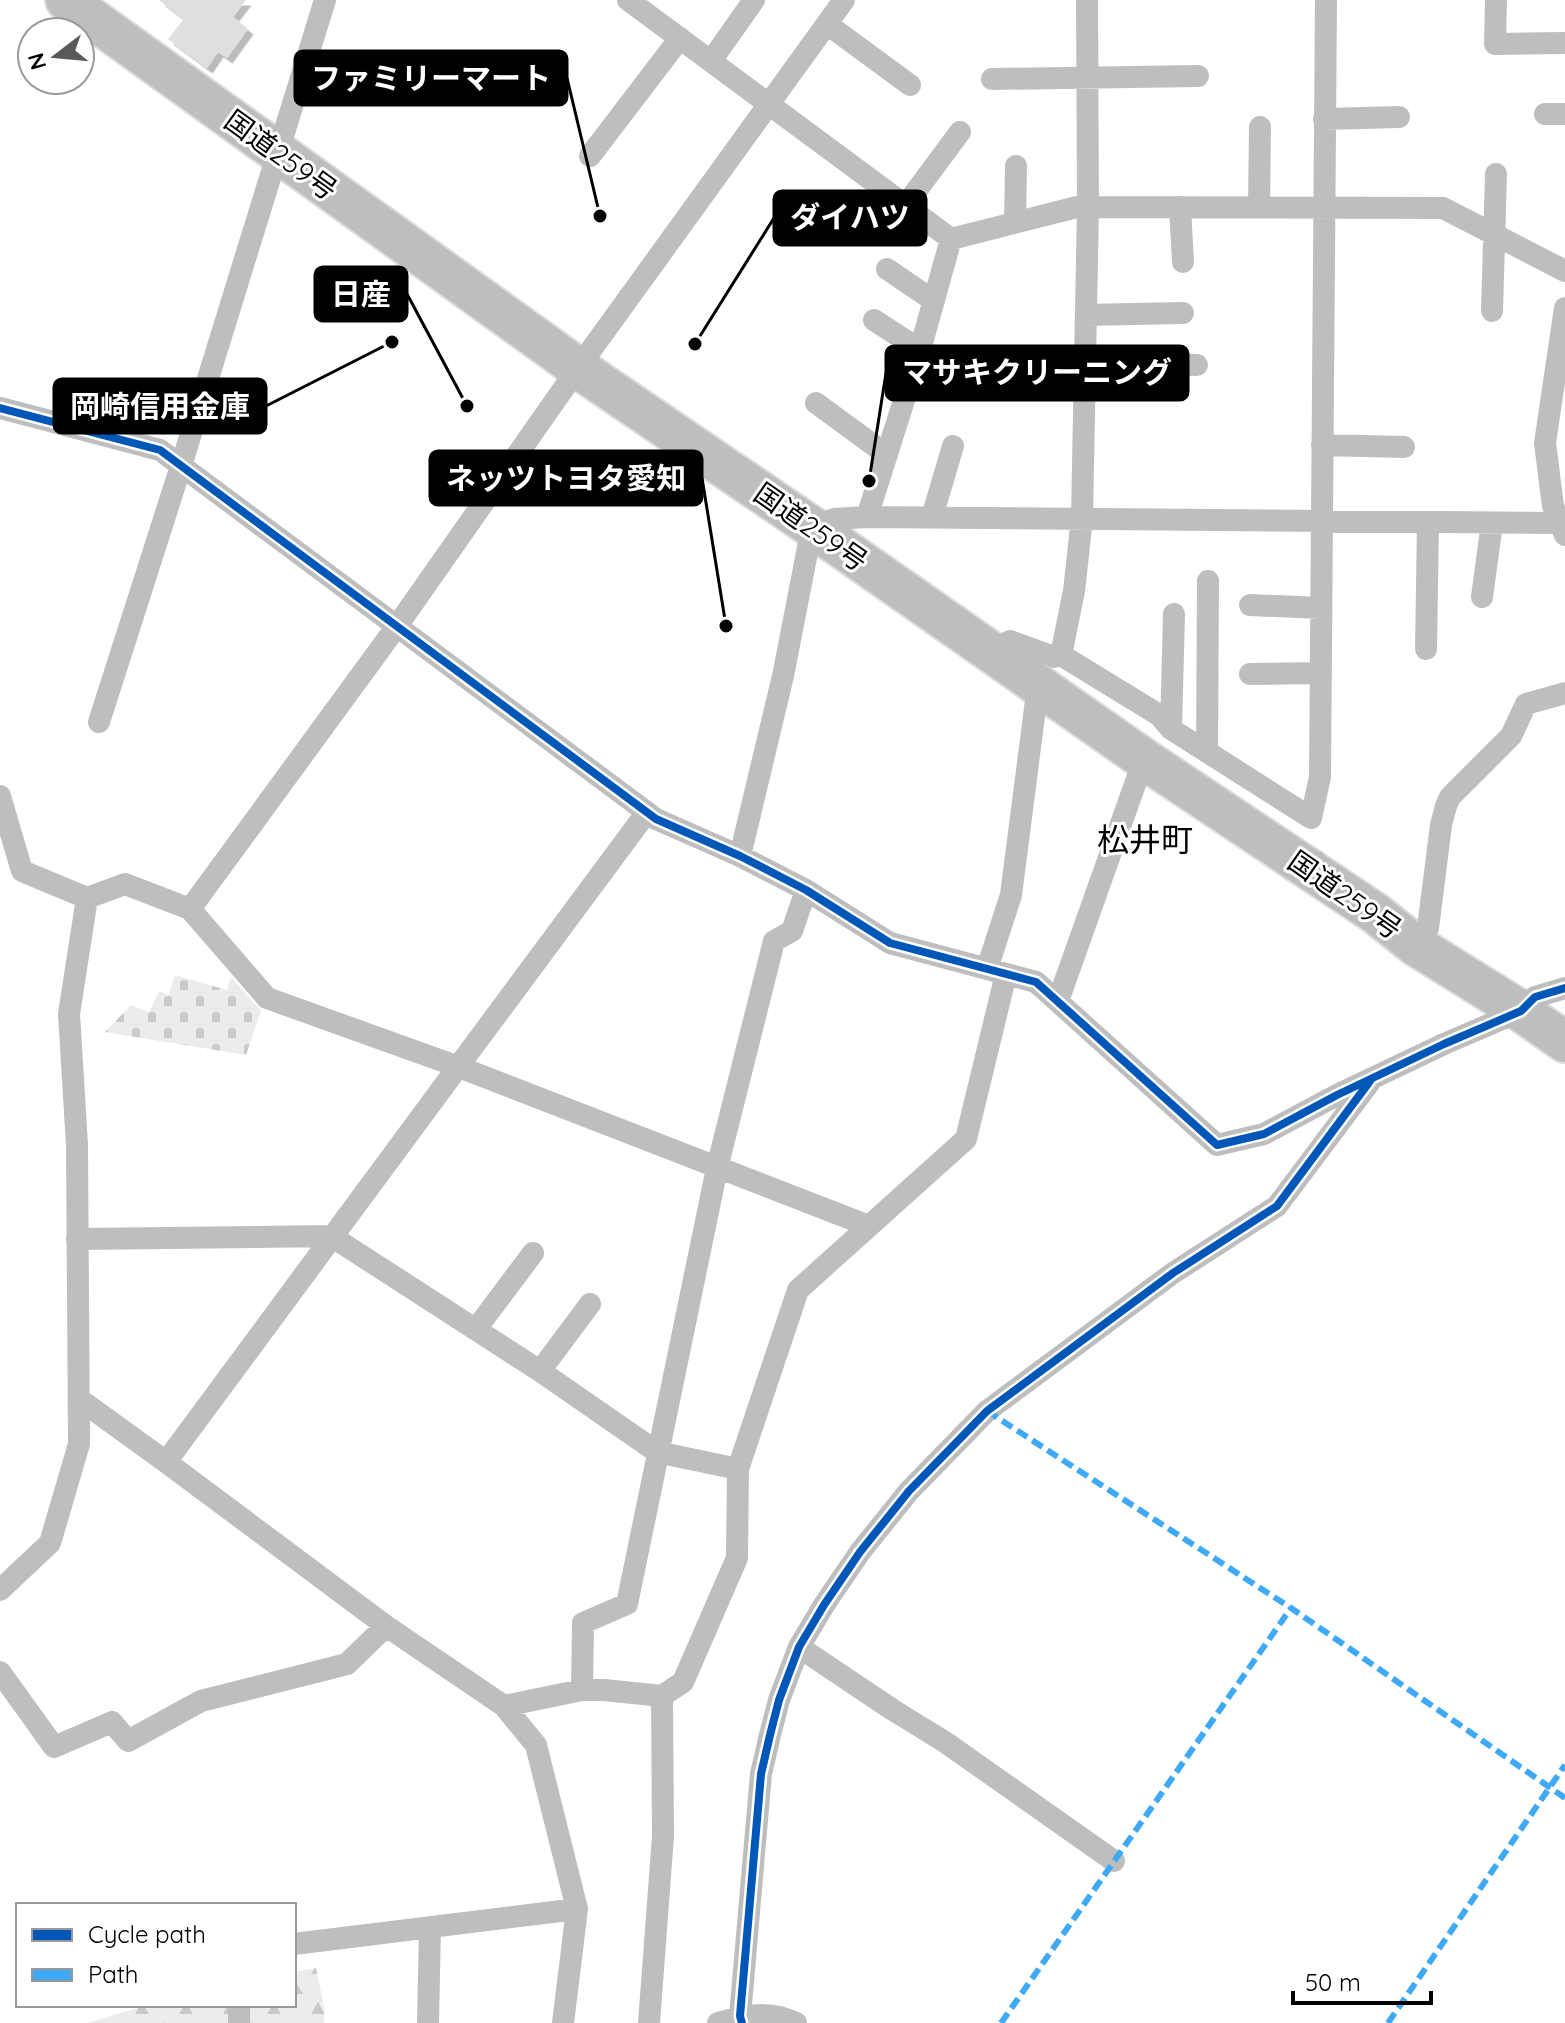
<svg xmlns="http://www.w3.org/2000/svg" width="1565" height="2023" viewBox="0 0 1565 2023" font-family="Quicksand,'Noto Sans JP',sans-serif">
	<defs>
		<pattern id="forest-firs" width="22" height="20" patternUnits="userSpaceOnUse" patternTransform="scale(2)"><rect width="22" height="20" fill="#ececec"/><path d="M5 1l3.5 6h-7zM16 11l3.5 6h-7z" fill="#c9c9c9"/></pattern>
		<pattern id="cemetery-stones" width="16" height="16" patternUnits="userSpaceOnUse" patternTransform="scale(2)"><rect width="16" height="16" fill="#ececec"/><path d="M2 7V4a2 2 0 0 1 4 0v3zM10 15v-3a2 2 0 0 1 4 0v3z" fill="#c9c9c9"/></pattern>
		<filter id="shadow"><feDropShadow dx="5.5" dy="5.5" stdDeviation="0" flood-color="#0004"/></filter>
	</defs>
	<rect width="100%" height="100%" fill="#fff"/>
	<path fill="url(#forest-firs)" d="M 316,1968 L 324,2007 L 324,2023 L 87,2023 L 148,2005 L 294,2005 L 294,1972 Z"/>
	<path fill="url(#cemetery-stones)" d="M 175,975 L 227,990 L 231,977 L 261,1011 L 246,1055 L 105,1032 L 131,1005 L 149,1012 L 159,991 L 169,995 Z"/>
	<path fill="#dfdfdf" filter="url(#shadow)" d="M 159,0 L 246,0 L 233,17 L 248,29 L 227,58 L 218,52 L 207,68 L 168,39 L 184,19 Z"/>
	<g fill="none" stroke-linecap="round" stroke-linejoin="round">
		<defs>
			<path id="highway" d="M 66,0 L 578,368 L 812,527 L 1144,759 L 1375,913 L 1415,945 L 1521,1011 L 1565,1042"/>
		</defs>
		<use href="#highway" stroke="#dbdbdb" stroke-width="44"/>
		<path stroke="#bebebe" stroke-width="22" d="M 628,0 L 951,239 L 1077,207 L 1443,208 L 1565,271
			M 1496,0 L 1495,44 L 1565,43
			M 827,24 L 910,85
			M 711,61 L 754,0
			M 992,79 L 1198,76
			M 1545,114 L 1565,114
			M 1324,119 L 1399,117
			M 590,156 L 680,38
			M 905,206 L 960,132
			M 1180,207 L 1183,262
			M 1259,207 L 1260,127
			M 1015,222 L 1016,166
			M 887,269 L 934,301
			M 1492,311 L 1496,174
			M 1086,315 L 1183,313
			M 874,320 L 920,350
			M 1085,362 L 1197,365
			M 816,403 L 887,455
			M 0,408 L 160,450 L 656,819 L 740,856 L 806,890 L 890,943 L 1036,982 L 1217,1145 L 1264,1134 L 1337,1095 L 1444,1044 L 1521,1011 L 1535,997 L 1565,988
			M 1322,445 L 1404,447
			M 867,517 L 920,350 L 951,239
			M 932,517 L 953,446
			M 1565,535 L 1553,506 L 1545,443 L 1565,308
			M 1482,597 L 1492,523
			M 1250,605 L 1321,608
			M 1426,649 L 1428,522
			M 991,652 L 1010,641 L 1054,657 L 1061,655 L 1074,591 L 1082,518 L 1088,207 L 1087,0
			M 1061,655 L 1159,715 L 1171,729 L 1311,818 L 1320,777 L 1326,0
			M 1250,674 L 1321,673
			M 99,722 L 181,466 L 325,0
			M 1171,729 L 1174,614
			M 1207,752 L 1208,581
			M 0,796 L 22,871 L 87,898 L 69,1014 L 77,1145 L 79,1444 L 50,1543 L 0,1590
			M 740,856 L 783,676 L 812,527 L 834,519 L 867,517 L 1560,523
			M 87,898 L 125,884 L 190,909 L 267,998 L 459,1067 L 869,1226
			M 190,909 L 397,626 L 578,368 L 844,0
			M 1415,945 L 1428,928 L 1441,825 L 1446,806 L 1450,797 L 1511,736 L 1526,704 L 1565,693
			M 987,969 L 1011,895 L 1038,685
			M 1058,1001 L 1144,759
			M 77,1239 L 331,1236 L 540,1371 L 657,1452 L 738,1469
			M 476,1329 L 533,1253
			M 540,1371 L 590,1304
			M 79,1399 L 166,1462 L 386,1626 L 504,1706 L 536,1745 L 577,1909 L 563,2023
			M 166,1462 C 325,1244 487,1029 647,812
			M 799,1647 L 893,1710 L 945,1742 L 1114,1861
			M 0,1672 L 54,1747 L 112,1722 L 128,1741 L 201,1701 L 347,1664 L 386,1626
			M 582,1690 L 583,1623 L 627,1604 L 717,1168 L 774,941 L 792,931 L 806,890
			M 504,1706 L 582,1690 L 604,1690 L 662,1696 L 683,1682 L 737,1558 L 738,1469 L 798,1290 L 966,1139 L 1006,974
			M 294,1944 L 577,1909
			M 239,2005 L 239,2023
			M 428,2023 L 430,1927
			M 649,2023 L 663,1836 L 662,1696
			M 718,2023 C 745,2015 769,2010 796,2023
			M 742,2023 L 740,2016 L 761,1774 L 770,1735 L 779,1700 L 799,1647 L 824,1605 L 860,1552 L 909,1491 L 987,1411 L 1173,1273 L 1277,1206 L 1370,1082"/>
		<use href="#highway" stroke="#bebebe" stroke-width="40"/>
		<path stroke="#b9b9b9" stroke-width="3" stroke-dasharray="2 4" stroke-linecap="butt" d="M 1301,884 L 1323,851"/>
		<path stroke="#3fa9f5" stroke-width="6" stroke-dasharray="12 6" stroke-linecap="butt" d="M 987,1411 L 1291,1608 L 1565,1798
			M 1001,2023 L 1291,1608
			M 1388,2023 L 1565,1765"/>
		<defs>
			<path id="cycleway" d="M 0,408 L 160,450 L 656,819 L 740,856 L 806,890 L 890,943 L 1036,982 L 1217,1145 L 1264,1134 L 1337,1095 L 1444,1044 L 1521,1011 L 1535,997 L 1565,988
				M 742,2023 L 740,2016 L 761,1774 L 770,1735 L 779,1700 L 799,1647 L 824,1605 L 860,1552 L 909,1491 L 987,1411 L 1173,1273 L 1277,1206 L 1370,1081"/>
		</defs>
		<use href="#cycleway" stroke="#fff" stroke-width="13"/>
		<use href="#cycleway" stroke="#0057b8" stroke-width="8"/>
	</g>
	<g text-anchor="middle" stroke-width="6" stroke-linejoin="round" paint-order="stroke">
		<g font-size="28" fill="#000" stroke="#fff">
			<text transform="translate(281 155) rotate(36)" y="10">国道259号</text>
			<text transform="translate(811 527) rotate(35)" y="10">国道259号</text>
			<text transform="translate(1345 895) rotate(35)" y="10">国道259号</text>
		</g>
		<g font-size="32" fill="#000" stroke="#fff">
			<text x="1145" y="851">松井町</text>
		</g>
	</g>
	<path fill="none" stroke="#000" stroke-width="3" d="M600 216L567 78M695 344L774 218M467 406L407 294M869 481L886 373M392 342L266 406M726 626L702 478"/>
	<g fill="#000" stroke="#fff" stroke-width="3">
		<circle cx="600" cy="216" r="8"/>
		<circle cx="695" cy="344" r="8"/>
		<circle cx="467" cy="406" r="8"/>
		<circle cx="869" cy="481" r="8"/>
		<circle cx="392" cy="342" r="8"/>
		<circle cx="726" cy="626" r="8"/>
	</g>
	<g fill="#000" stroke="#000" stroke-width="3">
		<rect x="295" y="51" width="272" height="54" rx="8"/>
		<rect x="774" y="191" width="152" height="54" rx="8"/>
		<rect x="315" y="267" width="92" height="54" rx="8"/>
		<rect x="886" y="346" width="302" height="54" rx="8"/>
		<rect x="54" y="379" width="212" height="54" rx="8"/>
		<rect x="430" y="451" width="272" height="54" rx="8"/>
	</g>
	<g font-size="30" text-anchor="middle" font-weight="bold" fill="#fff">
		<text x="431" y="89">ファミリーマート</text>
		<text x="850" y="228">ダイハツ</text>
		<text x="361" y="305">日産</text>
		<text x="1037" y="383">マサキクリーニング</text>
		<text x="160" y="417">岡崎信用金庫</text>
		<text x="566" y="489">ネッツトヨタ愛知</text>
	</g>
	<rect x="16" y="1903" width="280" height="104" fill="#ffffff" stroke="#999999" stroke-width="2"/>
	<rect x="32" y="1929" width="40" height="12" fill="#0057b8" stroke="#999999" stroke-width="2"/>
	<text x="88" y="1943" font-size="24" fill="#000000">Cycle path</text>
	<rect x="32" y="1969" width="40" height="12" fill="#3fa9f5" stroke="#999999" stroke-width="2"/>
	<text x="88" y="1983" font-size="24" fill="#000000">Path</text>
	<g transform="translate(56 56) rotate(254)"><circle r="38" fill="#ffffff" stroke="#999999" stroke-width="2"/>
	<path d="M0-6L14 30L0 20L-14 30Z" fill="#595959"/>
	<text y="-12" font-size="22" font-weight="bold" text-anchor="middle" fill="#000000">N</text>
	</g>
	<path d="M1293 1991v12h138v-12" fill="none" stroke="#000000" stroke-width="4"/>
	<text x="1305" y="1991" font-size="24" fill="#000000" stroke="#ffffff" stroke-width="6" paint-order="stroke">50 m</text>
</svg>
